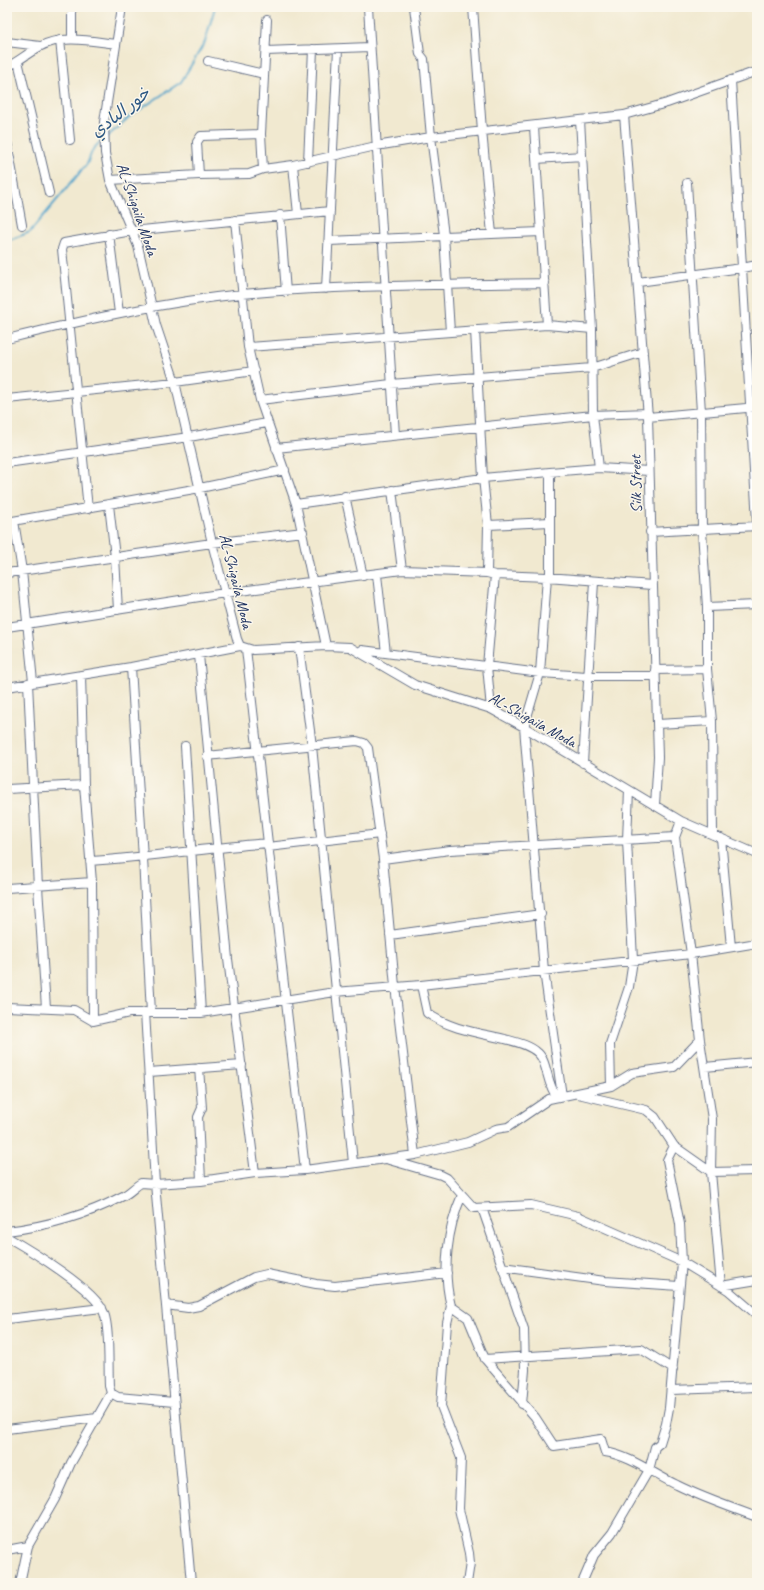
<svg xmlns="http://www.w3.org/2000/svg" width="764" height="1590" viewBox="0 0 764 1590" font-family="Caveat,'Playpen Sans Arabic',sans-serif">
	<rect width="100%" height="100%" fill="#fbf7ec"/>
	<filter id="ink" filterUnits="userSpaceOnUse"><feTurbulence type="fractalNoise" baseFrequency=".025" numOctaves="2"/><feDisplacementMap in="SourceGraphic" scale="8" xChannelSelector="R" yChannelSelector="G"/><feConvolveMatrix kernelMatrix="1 2 1 2 8 2 1 2 1" color-interpolation-filters="sRGB"/></filter>
	<filter id="wash" filterUnits="userSpaceOnUse"><feTurbulence type="fractalNoise" baseFrequency=".012" numOctaves="4" result="noise"/><feDisplacementMap in="SourceGraphic" scale="16" xChannelSelector="R" yChannelSelector="G"/><feGaussianBlur stdDeviation="0.9" result="paint"/><feColorMatrix in="noise" values="0 0 0 0 0 0 0 0 0 0 0 0 0 0 0 0 0 1.4 0 .05"/><feComposite in="paint" operator="in"/></filter>
	<g filter="url(#wash)">
		<rect width="100%" height="100%" fill="#f1e9d0"/>
		<g fill="none" stroke-linecap="round" stroke-linejoin="round">
			<path stroke="#4fa4cb" stroke-width="2" d="M 108,136 L 129,117 L 181,82 L 205,42 L 215,7
				M 7,241 L 30,232 L 87,164 L 93,149 L 101,141"/>
		</g>
	</g>
	<g filter="url(#ink)">
		<g fill="none" stroke-linecap="round" stroke-linejoin="round">
			<defs>
				<path id="minor" d="M 122,7 L 104,122 L 105,153 L 110,180 L 138,246 L 156,325 L 175,382 L 212,543 L 237,639 L 240,646 L 253,650 L 326,646 L 350,647 L 415,685 L 491,709 L 524,727 L 681,821 L 757,854
					M 368,7 L 395,435
					M 414,7 L 420,54 L 424,59 L 431,137 L 444,235 L 450,332
					M 473,7 L 482,131 L 492,234
					M 72,39 L 72,7
					M 60,40 L 70,140
					M 7,42 L 40,46
					M 266,51 L 370,47
					M 18,61 L 49,193
					M 208,61 L 264,74
					M 7,67 C 19,61 28,53 39,47 C 61,34 92,41 116,44
					M 731,80 L 757,522
					M 624,115 L 648,417 L 658,757 L 655,805
					M 580,120 L 592,329 L 593,415 L 599,468
					M 534,127 L 547,325
					M 7,142 L 22,225
					M 536,159 L 582,156
					M 308,162 L 313,49
					M 293,165 L 298,214
					M 263,169 L 261,134 L 267,20
					M 199,175 L 197,142 L 201,136 L 261,134
					M 110,180 L 199,175 L 249,174 L 263,169 L 293,165 L 376,146 L 431,137 L 624,115 L 667,103 L 757,71
					M 687,183 L 701,412 L 702,531 L 707,607 L 707,669 L 712,721 L 713,835
					M 280,215 L 286,292
					M 235,220 L 248,347 L 260,400 L 296,504 L 326,646
					M 109,234 L 119,313
					M 329,241 L 541,232
					M 638,282 L 742,268 L 757,265
					M 326,289 L 338,49
					M 475,330 L 483,478 L 488,525 L 487,573
					M 7,339 C 84,320 163,302 242,294 C 343,285 444,285 545,283
					M 248,347 L 547,325 L 592,329
					M 7,399 L 175,382 L 254,371
					M 260,400 L 391,384 L 592,368 L 643,352
					M 648,417 L 757,407
					M 276,448 L 593,415 L 648,413
					M 7,463 L 189,437 L 267,423
					M 550,472 L 550,578
					M 392,490 L 402,570
					M 345,496 L 363,576
					M 296,504 L 483,478 L 550,472 L 599,468 L 649,471
					M 109,505 L 115,557 L 118,610
					M 88,509 L 62,249 L 64,243 L 132,231 L 330,211
					M 14,521 L 22,571 L 33,682
					M 7,522 L 200,488 L 285,470
					M 488,525 L 550,522
					M 650,532 L 757,526
					M 7,573 L 212,543 L 303,532
					M 377,575 L 386,653
					M 547,577 L 540,673 L 524,727 L 544,971 L 562,1096
					M 707,607 L 757,605
					M 7,627 L 225,593 L 402,570 L 487,573 L 495,575 L 547,577 L 652,585
					M 299,647 L 312,746 L 353,1163
					M 246,649 L 305,1170
					M 362,650 L 540,673 L 587,676 L 655,676
					M 199,655 L 228,959 L 255,1173
					M 131,667 L 143,858 L 151,1013
					M 655,670 L 707,669
					M 81,675 L 84,785 L 92,882 L 93,1021
					M 28,683 L 38,887 L 46,1008
					M 7,687 L 131,667 L 240,646
					M 491,709 L 487,666 L 495,575
					M 657,724 L 712,721
					M 185,746 L 201,1013
					M 207,756 L 357,741 L 364,743 L 368,748 L 383,859 L 395,986 L 415,1155
					M 583,763 L 594,582
					M 7,789 L 84,785
					M 681,821 L 675,837 L 676,845 L 691,954 L 700,1040 L 712,1119 L 711,1172 L 721,1286 L 757,1280
					M 721,838 L 731,947
					M 268,847 L 380,834
					M 383,859 L 450,850 L 675,837
					M 90,861 C 150,857 209,848 268,843
					M 7,888 L 92,882
					M 390,935 L 541,914
					M 421,985 L 427,1013 C 449,1029 479,1033 505,1039 C 516,1042 530,1045 538,1053 C 548,1062 546,1084 557,1097
					M 7,1007 L 74,1010 L 93,1021 L 129,1013 L 201,1013 L 335,992 L 421,985 L 691,954 L 757,943
					M 145,1012 L 155,1184 L 191,1583
					M 705,1067 L 757,1062
					M 199,1068 L 202,1108 L 198,1117 L 201,1181
					M 149,1072 L 242,1065
					M 611,1086 L 610,1044 L 629,987 L 633,960 L 627,840 L 629,790
					M 578,1094 L 646,1110 L 655,1117 L 674,1146 L 711,1172 L 757,1171
					M 389,1160 L 441,1175 L 447,1178 L 474,1208 L 531,1205 L 578,1216 L 682,1262 L 728,1290 L 757,1315
					M 462,1195 C 447,1229 442,1271 451,1306 L 468,1318 L 485,1359 L 535,1417 L 554,1446 L 601,1439 L 605,1452 C 631,1456 653,1474 677,1485 C 703,1498 730,1507 757,1517
					M 482,1208 L 524,1329 L 525,1370 L 522,1404
					M 7,1231 C 47,1226 85,1216 121,1197 C 129,1194 134,1187 141,1183 L 155,1184 L 201,1181 L 255,1173 L 305,1170 L 415,1155 L 468,1142 L 496,1129 L 508,1127 L 549,1099 L 611,1086 L 632,1073 L 674,1067 L 700,1040
					M 7,1237 C 30,1250 96,1290 104,1313 C 110,1329 108,1368 109,1386 L 111,1393 L 118,1397 L 174,1402
					M 502,1267 L 605,1281 L 679,1286
					M 166,1305 L 188,1308 L 199,1306 L 254,1277 L 267,1274 L 316,1284 L 335,1286 L 447,1273
					M 451,1306 L 447,1323 L 441,1406 L 461,1458 L 459,1509 L 469,1553 L 470,1563 L 467,1583
					M 7,1319 L 102,1308
					M 485,1359 L 641,1349 L 673,1369
					M 671,1390 L 757,1387
					M 7,1429 L 97,1418
					M 7,1550 L 28,1546
					M 20,1583 L 28,1546 L 55,1499 L 71,1463 L 111,1393
					M 582,1583 L 594,1555 L 612,1533 L 649,1470 L 655,1447 L 660,1443 L 666,1424 L 669,1408 L 682,1262 L 680,1224 L 667,1160 L 674,1146"/>
			</defs>
			<use href="#minor" stroke="#667086" stroke-width="10"/>
			<use href="#minor" stroke="#fff" stroke-width="8"/>
		</g>
	</g>
	<g text-anchor="middle" stroke-width="3" stroke-linejoin="round" paint-order="stroke">
		<g font-size="16" fill="#1b2f5e" stroke="#fbf7ec">
			<text transform="translate(138 209) rotate(71)" y="6">AL-Shigaila Moda</text>
			<text transform="translate(635 484) rotate(-91)" y="6">Silk Street</text>
			<text transform="translate(237 581) rotate(76)" y="6">AL-Shigaila Moda</text>
			<text transform="translate(533 719) rotate(29)" y="6">AL-Shigaila Moda</text>
		</g>
		<g font-size="17" font-style="italic" fill="#2d5884" stroke="#fbf7ec">
			<text transform="translate(120 112) rotate(-38)" y="6">خور البادي</text>
		</g>
	</g>
	<rect width="764" height="1590" fill="none" stroke="#fbf7ec" stroke-width="24"/>
</svg>
